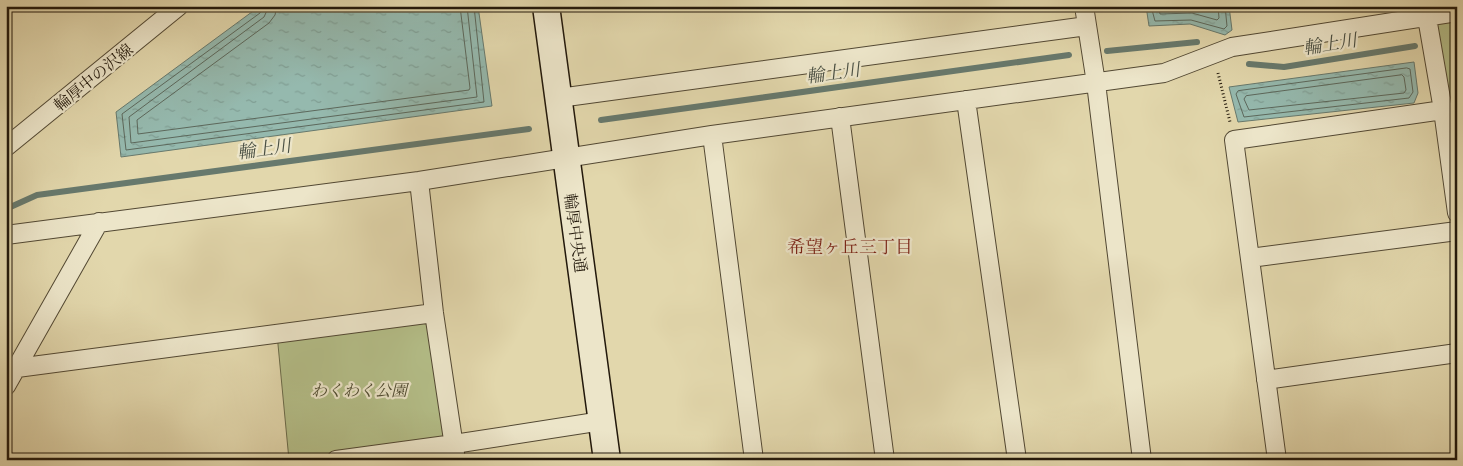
<svg xmlns="http://www.w3.org/2000/svg" width="1463" height="466" viewBox="0 0 1463 466" font-family="'Libre Bodoni','Noto Serif JP',serif">
	<defs>
		<pattern id="water-ripples" width="26" height="14" patternUnits="userSpaceOnUse" patternTransform="scale(1.25)"><rect width="26" height="14" fill="#95b9ae"/><path d="M2 4q2-2 4 0t4 0M15 11q2-2 4 0t4 0" fill="none" stroke="#809e94"/></pattern>
	</defs>
	<rect width="100%" height="100%" fill="#e2d7ac"/>
	<filter id="stains"><feTurbulence type="fractalNoise" baseFrequency=".004" numOctaves="4"/><feColorMatrix values="0 0 0 0 .2 0 0 0 0 .09 0 0 0 0 .02 0 0 0 .5 -.17"/></filter>
	<radialGradient id="worn" r=".72"><stop offset=".6" stop-color="#630" stop-opacity="0"/><stop offset="1" stop-color="#630" stop-opacity=".3"/></radialGradient>
	<path fill="#b4be88" stroke="#6b6b4a" d="M 1457,12 L 1457,215 L 1427,16 Z
		M 434,313 L 454,444 L 336,460 L 289,460 L 277,334 Z"/>
	<path fill="url(#water-ripples)" stroke="#67796d" d="M 260,6 L 478,6 L 492,106 L 121,157 L 116,112 Z
		M 1146,6 L 1229,6 L 1232,30 L 1225,35 L 1190,24 L 1149,26 Z
		M 1414,62 L 1418,93 L 1414,103 L 1238,122 L 1229,87 Z"/>
	<g fill="none" stroke-linecap="round" stroke-linejoin="round">
		<path stroke="#5c685c" stroke-width="1" d="M 263,6 L 260,13 L 122,114 L 126,150 L 484,102 L 474,6
			M 269,6 L 264,17 L 129,117 L 131,143 L 477,97 L 467,6
			M 277,6 L 275,15 L 269,23 L 137,120 L 138,134 L 469,90 L 470,88 L 460,6
			M 1151,6 L 1155,21 L 1191,20 L 1224,29 L 1227,26 L 1225,6
			M 1158,6 L 1160,14 L 1192,13 L 1217,20 L 1219,18 L 1218,6
			M 1407,68 L 1410,69 L 1413,92 L 1409,98 L 1244,117 L 1236,94 L 1238,91 Z
			M 1402,75 L 1404,77 L 1406,90 L 1404,93 L 1249,110 L 1244,99 L 1246,96 Z"/>
		<path stroke="#67796d" stroke-width="6" d="M 1107,51 L 1197,42
			M 1249,64 L 1284,67 L 1415,46
			M 601,120 L 1069,55
			M 6,209 L 37,195 L 529,129"/>
		<defs>
			<path id="street" d="M 1084,6 L 1096,83 L 1142,460
				M 1425,6 L 1443,110 L 1457,213
				M 559,98 L 1087,26
				M 966,100 L 1017,460
				M 840,117 L 885,460
				M 712,135 L 754,460
				M 6,147 L 179,6
				M 419,181 L 434,313 L 456,460
				M 6,235 L 419,181 L 712,135 L 1164,73 L 1232,47 L 1457,12
				M 1250,258 L 1457,231
				M 17,368 L 434,313
				M 1266,380 L 1457,353
				M 6,386 L 99,222
				M 336,460 L 454,444 L 602,421
				M 1277,460 L 1234,140 L 1443,110"/>
			<path id="secondary" d="M 546,6 L 607,460"/>
		</defs>
		<use href="#street" stroke="#524833" stroke-width="20"/>
		<use href="#secondary" stroke="#22180b" stroke-width="29"/>
		<path stroke="#22180b" stroke-width="3" stroke-dasharray="1 2.5" stroke-linecap="butt" d="M 1218,73 L 1230,122"/>
		<use href="#street" stroke="#ece5c9" stroke-width="18"/>
		<use href="#secondary" stroke="#ece5c9" stroke-width="26"/>
	</g>
	<g text-anchor="middle" stroke-width="4.5" stroke-linejoin="round" paint-order="stroke">
		<g font-size="16" fill="#22180b" stroke="#ece5c9">
			<text transform="translate(93 77) rotate(-39)" y="6">輪厚中の沢線</text>
			<text transform="translate(576 233) rotate(82)" y="6">輪厚中央通</text>
		</g>
		<g font-size="16" font-style="italic" fill="#4e4a30" stroke="#ece5c9">
			<text x="359" y="396">わくわく公園</text>
		</g>
		<g font-size="18" font-style="italic" fill="#4a5044" stroke="#ece5c9">
			<text transform="translate(1330 44) rotate(-9)" y="6">輪上川</text>
			<text transform="translate(833 73) rotate(-8)" y="6">輪上川</text>
			<text transform="translate(264 149) rotate(-8)" y="6">輪上川</text>
		</g>
		<g font-size="18" fill="#7a1f14" stroke="#ece5c9">
			<text x="850" y="253">希望ヶ丘三丁目</text>
		</g>
	</g>
	<rect width="1463" height="466" fill="none" stroke="#e2d7ac" stroke-width="25"/>
	<rect x="8" y="8" width="1448" height="451" fill="none" stroke="#22180b" stroke-width="2.5"/>
	<rect x="12" y="12" width="1438" height="441" fill="none" stroke="#22180b"/>
	<rect width="100%" height="100%" filter="url(#stains)"/>
	<rect width="100%" height="100%" fill="url(#worn)"/>
</svg>
